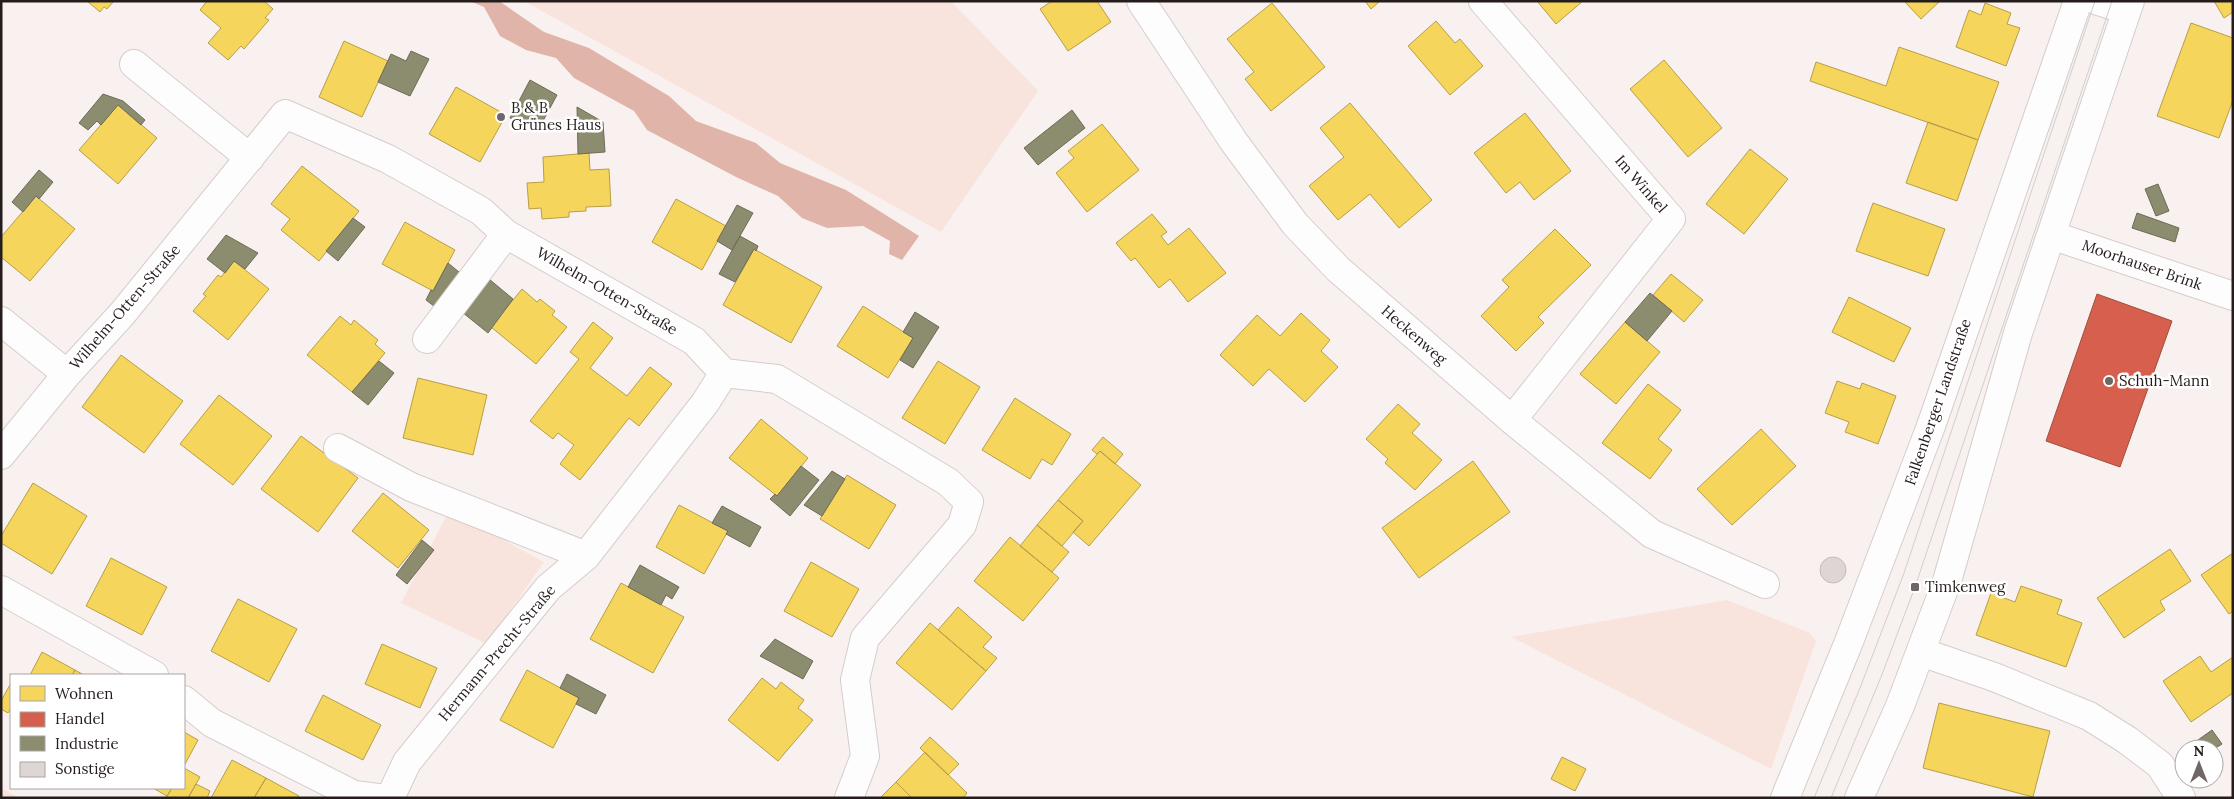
<svg xmlns="http://www.w3.org/2000/svg" width="2234" height="799" viewBox="0 0 2234 799" font-family="Lora,serif">
	<rect width="100%" height="100%" fill="#f9f1ef"/>
	<path fill="#f9e3dd" d="M 524,1 L 951,1 L 1038,91 L 941,232 Z
		M 449,511 L 544,562 L 487,644 L 401,603 Z
		M 1727,600 L 1810,633 L 1816,641 L 1771,769 L 1511,637 Z
		M 1,788 L 20,798 L 1,798 Z"/>
	<path fill="#e1b4a9" d="M 470,1 L 499,1 L 544,32 L 589,48 L 669,96 L 696,121 L 756,143 L 780,163 L 846,190 L 919,236 L 902,260 L 889,254 L 890,241 L 863,226 L 827,228 L 802,218 L 778,196 L 736,177 L 647,130 L 634,111 L 574,78 L 556,58 L 526,50 L 500,36 L 484,7 Z"/>
	<path fill="#f6d55c" stroke="#b79e48" d="M 87,1 L 114,1 L 107,9 L 104,7 L 100,12 Z
		M 207,1 L 264,1 L 273,9 L 265,18 L 269,20 L 244,49 L 241,46 L 228,60 L 208,43 L 221,28 L 200,10 Z
		M 1052,1 L 1097,1 L 1111,22 L 1068,51 L 1040,9 Z
		M 1365,1 L 1380,1 L 1371,9 Z
		M 1537,1 L 1583,1 L 1556,24 Z
		M 1904,1 L 1940,1 L 1921,19 Z
		M 2214,1 L 2233,1 L 2233,12 L 2224,18 Z
		M 1272,3 L 1325,67 L 1271,111 L 1245,79 L 1254,72 L 1227,39 Z
		M 1985,3 L 2011,13 L 2007,24 L 2020,28 L 2006,66 L 1956,47 L 1969,10 L 1981,15 Z
		M 1436,21 L 1455,43 L 1460,39 L 1483,66 L 1450,95 L 1408,46 Z
		M 2191,23 L 2233,38 L 2233,100 L 2219,138 L 2157,116 Z
		M 344,41 L 388,61 L 362,117 L 319,97 Z
		M 1899,47 L 1999,82 L 1978,140 L 1810,81 L 1816,62 L 1886,86 Z
		M 1664,60 L 1722,128 L 1688,157 L 1630,89 Z
		M 456,87 L 506,115 L 480,162 L 429,134 Z
		M 1350,103 L 1432,200 L 1399,228 L 1370,194 L 1338,220 L 1309,186 L 1344,157 L 1320,128 Z
		M 118,105 L 157,138 L 118,184 L 79,150 Z
		M 1525,113 L 1571,171 L 1534,200 L 1520,182 L 1506,193 L 1474,153 Z
		M 1928,122 L 1978,140 L 1957,201 L 1906,183 Z
		M 1102,124 L 1139,170 L 1087,212 L 1056,173 L 1074,158 L 1068,151 Z
		M 1750,149 L 1788,179 L 1744,234 L 1706,204 Z
		M 589,153 L 590,170 L 609,169 L 611,206 L 586,207 L 586,211 L 569,212 L 569,217 L 542,219 L 541,208 L 529,209 L 527,183 L 544,182 L 543,157 Z
		M 302,166 L 359,211 L 319,261 L 281,230 L 290,219 L 271,204 Z
		M 36,196 L 75,229 L 30,281 L 1,257 L 1,237 Z
		M 676,199 L 726,226 L 702,270 L 652,242 Z
		M 1873,203 L 1945,229 L 1928,276 L 1856,251 Z
		M 1152,214 L 1167,232 L 1161,236 L 1168,245 L 1189,228 L 1226,273 L 1188,302 L 1170,279 L 1159,288 L 1135,258 L 1131,261 L 1116,243 Z
		M 405,222 L 455,250 L 433,291 L 382,264 Z
		M 1555,229 L 1591,265 L 1538,317 L 1544,323 L 1516,351 L 1481,316 L 1509,287 L 1502,280 Z
		M 754,249 L 822,287 L 791,343 L 723,305 Z
		M 234,261 L 269,289 L 228,340 L 193,311 L 206,296 L 203,294 L 218,275 L 221,277 Z
		M 1671,274 L 1703,300 L 1684,322 L 1653,295 Z
		M 522,289 L 537,302 L 540,299 L 555,311 L 552,315 L 567,327 L 536,364 L 491,327 Z
		M 1849,297 L 1911,328 L 1894,362 L 1832,332 Z
		M 863,306 L 913,338 L 888,378 L 837,346 Z
		M 1301,313 L 1330,340 L 1321,351 L 1338,367 L 1305,402 L 1269,369 L 1253,386 L 1220,355 L 1257,315 L 1280,336 Z
		M 340,316 L 351,325 L 354,320 L 378,340 L 375,344 L 385,353 L 352,392 L 307,355 Z
		M 593,322 L 613,338 L 590,368 L 627,396 L 650,367 L 672,384 L 639,426 L 629,418 L 580,480 L 560,464 L 574,445 L 558,433 L 553,439 L 530,421 L 579,359 L 570,352 Z
		M 1625,322 L 1660,352 L 1616,404 L 1580,374 Z
		M 121,355 L 183,401 L 144,453 L 82,407 Z
		M 938,361 L 980,387 L 945,444 L 902,418 Z
		M 418,378 L 487,395 L 473,455 L 403,438 Z
		M 1837,381 L 1860,389 L 1862,383 L 1896,396 L 1878,444 L 1845,432 L 1849,422 L 1825,413 Z
		M 1648,384 L 1681,410 L 1658,439 L 1672,450 L 1650,479 L 1602,443 Z
		M 219,395 L 272,436 L 233,485 L 180,444 Z
		M 1015,398 L 1071,434 L 1052,465 L 1042,459 L 1030,479 L 982,450 Z
		M 1398,404 L 1420,424 L 1412,433 L 1442,460 L 1415,490 L 1385,463 L 1388,459 L 1366,439 Z
		M 761,419 L 808,458 L 777,496 L 729,458 Z
		M 1761,429 L 1796,466 L 1732,525 L 1697,489 Z
		M 301,436 L 358,478 L 318,532 L 261,489 Z
		M 1103,437 L 1123,454 L 1115,464 L 1100,451 L 1097,454 L 1092,450 Z
		M 1100,451 L 1141,485 L 1089,546 L 1073,532 L 1083,521 L 1058,500 Z
		M 1473,461 L 1510,512 L 1419,578 L 1382,528 Z
		M 847,475 L 896,505 L 869,549 L 820,519 Z
		M 33,483 L 87,516 L 52,574 L 1,543 L 1,536 Z
		M 383,493 L 429,530 L 398,568 L 352,531 Z
		M 1058,500 L 1083,521 L 1062,546 L 1037,525 Z
		M 679,505 L 728,531 L 704,574 L 656,547 Z
		M 1037,525 L 1069,552 L 1052,572 L 1020,546 Z
		M 1010,537 L 1059,578 L 1023,621 L 974,581 Z
		M 2170,549 L 2191,581 L 2160,601 L 2165,610 L 2124,638 L 2097,598 Z
		M 2233,553 L 2233,611 L 2229,614 L 2201,575 Z
		M 111,558 L 167,587 L 142,635 L 86,606 Z
		M 811,562 L 859,589 L 832,637 L 784,611 Z
		M 621,583 L 684,617 L 653,673 L 590,639 Z
		M 2021,586 L 2062,600 L 2057,614 L 2082,623 L 2066,667 L 1976,635 L 1991,593 L 2015,602 Z
		M 238,599 L 297,629 L 269,682 L 211,651 Z
		M 958,607 L 992,637 L 983,647 L 997,658 L 986,671 L 938,630 Z
		M 930,623 L 986,671 L 952,710 L 896,663 Z
		M 382,644 L 437,668 L 420,708 L 365,684 Z
		M 42,652 L 75,670 L 72,675 L 30,675 Z
		M 2200,656 L 2211,672 L 2233,657 L 2233,693 L 2191,722 L 2163,681 Z
		M 75,670 L 84,675 L 72,675 Z
		M 527,670 L 579,698 L 553,748 L 500,720 Z
		M 762,678 L 776,689 L 781,682 L 804,700 L 798,708 L 813,720 L 778,761 L 728,720 Z
		M 11,683 L 11,708 L 8,713 L 1,709 L 1,701 Z
		M 323,695 L 381,725 L 363,760 L 305,731 Z
		M 1939,703 L 2050,731 L 2033,797 L 1923,768 Z
		M 184,732 L 198,740 L 184,766 Z
		M 930,737 L 959,764 L 948,775 L 920,748 Z
		M 925,752 L 967,793 L 963,798 L 912,798 L 896,782 Z
		M 1562,757 L 1586,769 L 1575,791 L 1551,779 Z
		M 232,760 L 266,778 L 254,798 L 211,798 Z
		M 184,768 L 200,777 L 188,798 L 166,798 L 172,788 L 184,788 Z
		M 266,778 L 299,796 L 298,798 L 254,798 Z
		M 896,782 L 912,798 L 880,798 Z
		M 196,784 L 210,791 L 207,798 L 188,798 Z
		M 153,788 L 172,788 L 167,796 Z"/>
	<path fill="#d6604d" stroke="#a14c3e" d="M 2097,294 L 2172,321 L 2120,467 L 2046,441 Z"/>
	<path fill="#8c8c6e" stroke="#6d6b55" d="M 411,51 L 429,59 L 410,96 L 378,82 L 391,54 L 406,61 Z
		M 530,80 L 557,95 L 537,132 L 510,118 Z
		M 103,94 L 123,101 L 145,120 L 141,125 L 118,105 L 101,125 L 97,121 L 88,130 L 79,123 Z
		M 577,107 L 603,122 L 605,152 L 578,154 Z
		M 1072,110 L 1085,128 L 1038,165 L 1024,148 Z
		M 39,170 L 53,182 L 39,199 L 36,196 L 23,212 L 12,202 Z
		M 2158,184 L 2169,211 L 2156,216 L 2145,189 Z
		M 737,205 L 753,213 L 732,250 L 717,241 Z
		M 2137,213 L 2179,228 L 2175,242 L 2132,228 Z
		M 353,218 L 365,227 L 338,261 L 326,251 Z
		M 226,235 L 258,253 L 245,269 L 234,261 L 225,273 L 207,259 Z
		M 740,236 L 758,246 L 756,251 L 754,249 L 735,282 L 719,274 Z
		M 448,263 L 465,277 L 439,310 L 426,300 L 431,290 L 433,291 Z
		M 489,279 L 513,299 L 488,333 L 462,312 Z
		M 1650,293 L 1672,311 L 1647,341 L 1625,322 Z
		M 915,312 L 939,327 L 913,368 L 900,360 L 913,338 L 903,332 Z
		M 379,361 L 394,373 L 368,405 L 352,392 Z
		M 801,466 L 819,480 L 790,516 L 770,499 L 775,494 L 777,496 Z
		M 832,471 L 845,479 L 822,516 L 804,505 Z
		M 722,506 L 761,527 L 750,547 L 726,534 L 728,531 L 712,523 Z
		M 422,540 L 434,550 L 407,584 L 396,575 Z
		M 640,565 L 679,587 L 672,599 L 666,595 L 661,605 L 628,587 Z
		M 775,639 L 813,661 L 803,679 L 760,656 Z
		M 567,674 L 606,695 L 596,714 L 576,704 L 579,698 L 560,688 Z
		M 2212,730 L 2222,744 L 2214,749 L 2194,749 L 2191,745 Z"/>
	<path fill="#ded6d4" stroke="#c4bcba" d="M1820 570a13 13 0 1 1 26 0a13 13 0 1 1-26 0Z"/>
	<g fill="none" stroke-linecap="round" stroke-linejoin="round">
		<defs>
			<path id="minor" d="M 1141,1 L 1234,142 L 1295,224 L 1338,269 L 1512,420 L 1652,534 L 1765,584
				M 1483,1 L 1671,219 L 1512,420
				M 2098,1 L 2127,10
				M 134,64 L 250,158
				M 2051,235 L 2233,296
				M 1,321 L 67,374
				M 427,339 L 506,234
				M 338,448 L 411,487 L 586,556
				M 1,455 L 67,374 L 122,314 L 285,114 L 388,159 L 481,211 L 506,234 L 694,341 L 724,373 L 777,379 L 948,482 L 969,502 L 962,525 L 865,638 L 855,680 L 865,756 L 849,798
				M 1,590 L 154,675
				M 1921,652 L 1994,677 L 2089,716 L 2127,740 L 2160,765 L 2181,798
				M 184,700 L 212,723 L 354,795 L 378,798
				M 390,798 L 407,762 L 548,588 L 586,556 L 705,403 L 724,373
				M 1785,798 L 1850,639 L 1931,426 L 2078,1
				M 1859,798 L 1900,706 L 1947,581 L 2018,333 L 2130,1"/>
		</defs>
		<use href="#minor" stroke="#d5cdcb" stroke-width="30"/>
		<use href="#minor" stroke="#fefdfd" stroke-width="28"/>
		<path stroke="#d0cece" stroke-width="1" d="M 1814,798 L 1860,688 L 1904,573 L 2095,1
			M 1831,798 L 1881,677 L 1915,587 L 2112,1"/>
	</g>
	<g fill="#6f6765" stroke="#fff" stroke-width="2">
		<circle cx="501" cy="117" r="5"/>
		<circle cx="2109" cy="381" r="5"/>
		<rect x="1910" y="582" width="10" height="10" rx="2.5"/>
	</g>
	<g text-anchor="middle" stroke-width="5" stroke-linejoin="round" paint-order="stroke">
		<g font-size="15" fill="#251d1b" stroke="#fff" text-anchor="start">
			<text x="511" y="113">B &amp; B<tspan x="511" dy="17">Grünes Haus</tspan></text>
			<text x="2119" y="386">Schuh-Mann</text>
			<text x="1925" y="592">Timkenweg</text>
		</g>
		<g font-size="15" fill="#251d1b" stroke="#fff">
			<text transform="translate(1641 184) rotate(49)" y="5">Im Winkel</text>
			<text transform="translate(2142 265) rotate(19)" y="5">Moorhauser Brink</text>
			<text transform="translate(607 291) rotate(30)" y="5">Wilhelm-Otten-Straße</text>
			<text transform="translate(125 307) rotate(-49)" y="5">Wilhelm-Otten-Straße</text>
			<text transform="translate(1414 335) rotate(41)" y="5">Heckenweg</text>
			<text transform="translate(1938 402) rotate(-71)" y="5">Falkenberger Landstraße</text>
			<text transform="translate(497 653) rotate(-50)" y="5">Hermann-Precht-Straße</text>
		</g>
	</g>
	<rect width="2234" height="799" fill="none" stroke="#251d1b" stroke-width="5"/>
	<rect x="10" y="674" width="175" height="115" fill="#ffffff" stroke="#a8a5a4"/>
	<rect x="20" y="686" width="25" height="15" fill="#f6d55c" stroke="#a8a5a4"/>
	<text x="55" y="699" font-size="15" fill="#251d1b">Wohnen</text>
	<rect x="20" y="712" width="25" height="15" fill="#d6604d" stroke="#a8a5a4"/>
	<text x="55" y="724" font-size="15" fill="#251d1b">Handel</text>
	<rect x="20" y="736" width="25" height="15" fill="#8c8c6e" stroke="#a8a5a4"/>
	<text x="55" y="749" font-size="15" fill="#251d1b">Industrie</text>
	<rect x="20" y="762" width="25" height="15" fill="#ded6d4" stroke="#a8a5a4"/>
	<text x="55" y="774" font-size="15" fill="#251d1b">Sonstige</text>
	<g transform="translate(2199 764)"><circle r="24" fill="#ffffff" stroke="#a8a5a4"/>
	<path d="M0-4L9 19L0 12L-9 19Z" fill="#6f6765"/>
	<text y="-8" font-size="14" font-weight="bold" text-anchor="middle" fill="#251d1b">N</text>
	</g>
</svg>
